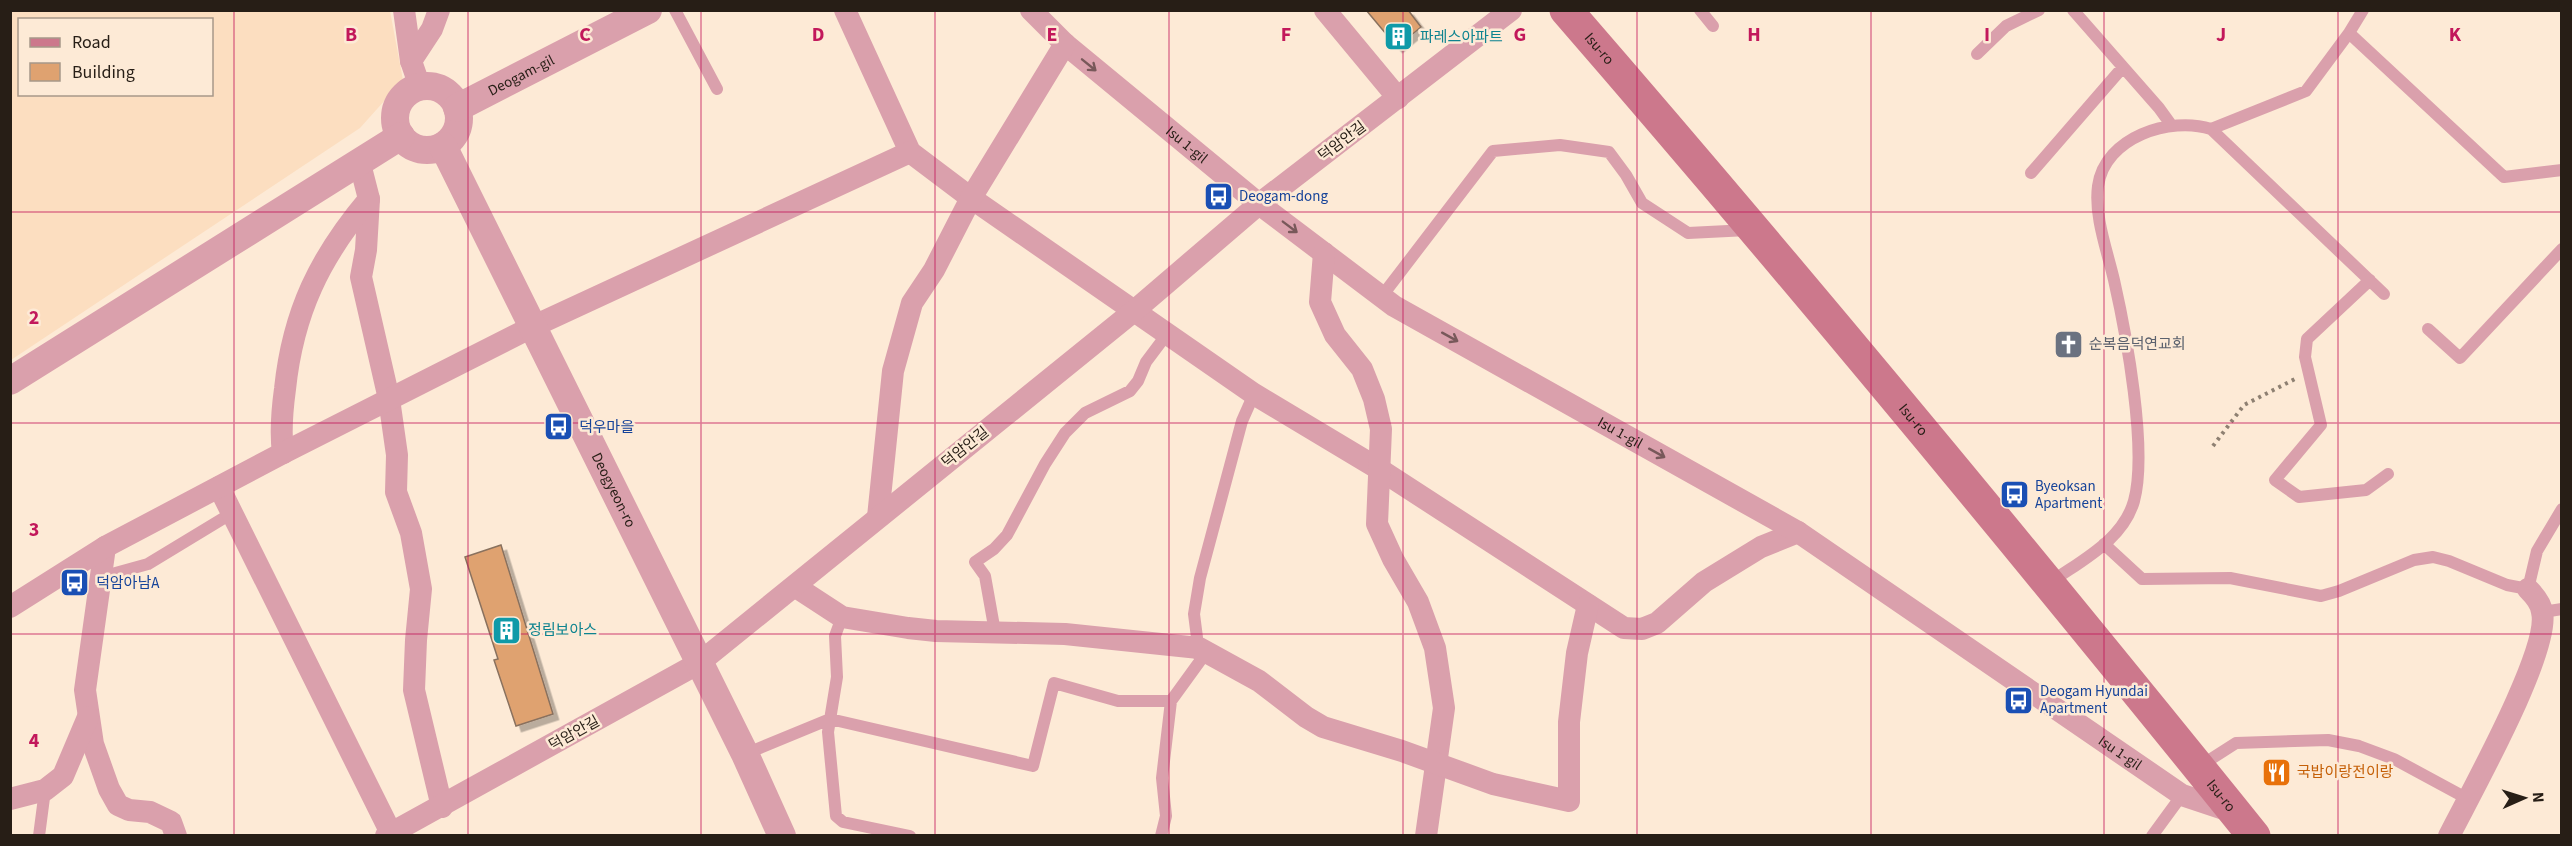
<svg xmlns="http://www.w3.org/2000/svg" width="2572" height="846" viewBox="0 0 2572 846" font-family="'Source Sans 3','Noto Sans KR',sans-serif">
	<defs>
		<filter id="shadow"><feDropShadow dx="5.5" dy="5.5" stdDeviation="0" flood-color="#0004"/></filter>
	</defs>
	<rect width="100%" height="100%" fill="#fdead6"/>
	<path fill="#fcdec0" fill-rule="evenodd" d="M 11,10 L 390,11 L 403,80 L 360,128 L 11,360 ZM 20,20 L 212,20 L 212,94 L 20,94 Z"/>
	<path fill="#dfa270" stroke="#89715e" stroke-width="1.5" filter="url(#shadow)" d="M 1366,10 L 1408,10 L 1421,27 L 1397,47 Z
		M 501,545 L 553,714 L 516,726 L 494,660 L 498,659 L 465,557 Z"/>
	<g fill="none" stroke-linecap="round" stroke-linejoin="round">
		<path stroke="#8e8072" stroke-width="4" stroke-dasharray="3 4.5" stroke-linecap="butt" d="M 2213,446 L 2244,405 L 2295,379"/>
		<path stroke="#daa0ac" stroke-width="12" d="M 675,10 L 717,89
			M 1700,10 L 1713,26
			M 2073,10 L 2159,108 L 2172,126
			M 2349,33 L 2363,10
			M 1977,54 L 2006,26 L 2039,10
			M 2211,129 L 2306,91 L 2349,33 L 2504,177 L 2562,170
			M 2031,173 L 2123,67
			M 2370,280 L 2307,339 L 2305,357 L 2321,425 L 2275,480 L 2299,497 L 2366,490 L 2388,474
			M 1382,296 L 1493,151 L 1560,145 L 1609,152 L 1626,175 L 1642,203 L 1688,233 L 1748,230
			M 2428,329 L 2460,358 L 2562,249
			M 2104,544 L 2142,579 L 2230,578 L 2321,596 L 2339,591 L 2414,560 L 2433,557 L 2449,561 L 2507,585 L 2528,589 L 2537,551 L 2562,509
			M 101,577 L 148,564 L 232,513
			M 2051,582 C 2082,560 2123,540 2134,501 C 2148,450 2126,333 2114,280 C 2107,250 2094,216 2098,186 C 2105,137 2170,116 2211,129 L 2384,294
			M 2543,612 L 2562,609
			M 842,617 L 835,636 L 837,677 L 828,732 L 836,816 L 843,822 L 910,836
			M 995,632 L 985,576 L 975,562 L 994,549 L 1007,535 L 1045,464 L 1065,433 L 1085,413 L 1130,391 L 1138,381 L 1146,362 L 1167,334
			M 745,754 L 830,719 L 1033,766 L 1054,683 L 1118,701 L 1171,701
			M 2200,766 L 2236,743 L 2328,740 L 2359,746 L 2394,759 L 2468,799
			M 39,836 L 45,790
			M 1161,836 L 1166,816 L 1162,778 L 1171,701 L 1200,661 L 1194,614 L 1200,578 L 1242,421 L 1254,394
			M 2152,836 L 2182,795"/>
		<g stroke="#daa0ac" stroke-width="22">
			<path d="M 404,10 L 411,61"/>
			<path d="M 845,10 L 910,152 L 971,198 L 1254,394 L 1379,469 L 1624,628 L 1642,629 L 1657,623 L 1704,582 L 1761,547 L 1798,532"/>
			<path id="s1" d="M 1031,10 L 1065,44 L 1259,204 L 1394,306 L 1798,532 L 2182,795 L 2236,813"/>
			<path d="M 1325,10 L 1398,98"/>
			<path d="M 420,87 L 411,61 L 432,29 L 439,10"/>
			<path d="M 369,199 L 366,250 L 361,277 L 389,399 L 397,455 L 396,492 L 411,533 L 421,589 L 416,640 L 414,690 L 442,807"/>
			<path d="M 1324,253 L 1320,302 L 1335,335 L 1362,369 L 1374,399 L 1381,429 L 1377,524 L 1393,559 L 1418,602 L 1435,648 L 1444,708 L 1426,836"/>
			<path d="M 283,453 C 280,431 282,411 285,389 C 293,312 320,257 369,199 L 359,160"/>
			<path d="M 219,487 L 391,833"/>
			<path d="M 878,517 L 893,371 L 912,303 L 934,270 L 971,198 L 1065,44"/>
			<path d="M 105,547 L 85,690 L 93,744 L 109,789 L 118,805 L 129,810 L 150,812 L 171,822 L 176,836"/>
			<path d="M 796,587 L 842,617 L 908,628 L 936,631 L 1065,634 L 1199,648 L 1259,681 L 1306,717 L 1323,727 L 1402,751 L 1493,784 L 1569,801 L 1569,722 L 1577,653 L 1588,605"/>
			<path d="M 10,607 L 105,547 L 283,453 L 534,326 L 910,152"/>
			<path d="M 10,799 L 45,790 L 63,776 L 88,717"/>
			<path d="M 386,836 L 699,663 L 1134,311 L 1259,204 L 1511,10"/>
			<path d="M 2449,836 C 2469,796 2551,650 2542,612 C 2541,603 2534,595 2528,589"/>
		</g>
		<g stroke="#daa0ac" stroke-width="28">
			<circle cx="427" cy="118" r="32"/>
			<path id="s2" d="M 457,108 L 648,10"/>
			<path id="s3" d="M 443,146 L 745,754 L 782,836"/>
			<path d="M 10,381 L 401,136"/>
		</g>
		<path stroke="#cc788c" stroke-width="33" id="s4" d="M 1566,10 C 1801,281 2029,557 2254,836"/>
	</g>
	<defs><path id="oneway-shaft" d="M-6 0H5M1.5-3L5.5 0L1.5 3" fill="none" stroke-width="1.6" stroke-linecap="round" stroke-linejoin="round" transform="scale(1.5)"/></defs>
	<g stroke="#78585a">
		<use href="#oneway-shaft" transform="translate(1089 65) rotate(39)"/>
		<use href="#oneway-shaft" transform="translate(1290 227) rotate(37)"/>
		<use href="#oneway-shaft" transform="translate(1450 337) rotate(29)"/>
		<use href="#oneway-shaft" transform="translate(1657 453) rotate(29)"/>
	</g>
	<path fill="none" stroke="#c2185b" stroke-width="1.5" stroke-opacity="0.55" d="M 234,10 L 234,836M 468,10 L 468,836M 701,10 L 701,836M 935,10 L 935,836M 1169,10 L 1169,836M 1403,10 L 1403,836M 1637,10 L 1637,836M 1871,10 L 1871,836M 2104,10 L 2104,836M 2338,10 L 2338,836M 10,212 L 2562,212M 10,423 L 2562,423M 10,634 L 2562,634"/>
	<defs>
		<symbol id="building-square" viewBox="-11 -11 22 22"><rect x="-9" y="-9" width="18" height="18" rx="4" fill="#0f9aa8" stroke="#fdead6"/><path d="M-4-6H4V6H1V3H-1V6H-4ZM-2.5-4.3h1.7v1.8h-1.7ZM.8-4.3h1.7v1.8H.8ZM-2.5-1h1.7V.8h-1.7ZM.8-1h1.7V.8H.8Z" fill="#fff"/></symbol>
		<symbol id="bus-square" viewBox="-11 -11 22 22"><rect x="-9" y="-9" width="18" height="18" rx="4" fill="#1a4fb4" stroke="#fdead6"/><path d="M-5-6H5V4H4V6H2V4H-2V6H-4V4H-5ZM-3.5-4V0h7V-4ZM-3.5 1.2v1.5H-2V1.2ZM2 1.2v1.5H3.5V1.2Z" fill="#fff"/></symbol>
		<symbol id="church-square" viewBox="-11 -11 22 22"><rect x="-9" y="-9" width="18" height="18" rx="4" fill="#6b7280" stroke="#fdead6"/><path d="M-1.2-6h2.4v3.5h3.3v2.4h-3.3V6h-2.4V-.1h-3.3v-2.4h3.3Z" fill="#fff"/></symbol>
		<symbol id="restaurant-square" viewBox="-11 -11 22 22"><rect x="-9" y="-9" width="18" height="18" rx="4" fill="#e8710a" stroke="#fdead6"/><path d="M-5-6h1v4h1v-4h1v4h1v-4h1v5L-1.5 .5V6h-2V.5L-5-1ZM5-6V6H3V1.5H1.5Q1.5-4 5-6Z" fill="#fff"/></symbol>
	</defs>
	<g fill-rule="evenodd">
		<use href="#building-square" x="1382" y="20" width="33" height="33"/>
		<use href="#bus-square" x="1202" y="180" width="33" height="33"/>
		<use href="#church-square" x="2052" y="328" width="33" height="33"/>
		<use href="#bus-square" x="542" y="410" width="33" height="33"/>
		<use href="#bus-square" x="1998" y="478" width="33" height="33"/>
		<use href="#bus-square" x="58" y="566" width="33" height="33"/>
		<use href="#building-square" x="490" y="614" width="33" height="33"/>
		<use href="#bus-square" x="2002" y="684" width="33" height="33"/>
		<use href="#restaurant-square" x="2260" y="756" width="33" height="33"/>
	</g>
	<g text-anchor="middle" stroke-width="5" stroke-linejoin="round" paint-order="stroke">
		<g font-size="15" fill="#0d838f" stroke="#fdead6" text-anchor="start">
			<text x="1420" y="42">파레스아파트</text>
			<text x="528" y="635">정림보아스</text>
		</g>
		<g font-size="15" fill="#271e16" stroke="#fdead6">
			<text dy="5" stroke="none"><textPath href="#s4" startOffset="51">Isu-ro</textPath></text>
			<text dy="5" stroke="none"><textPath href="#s2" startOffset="72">Deogam-gil</textPath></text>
			<text transform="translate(1342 141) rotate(-37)" y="5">덕암안길</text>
			<text dy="5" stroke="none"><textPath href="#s1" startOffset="206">Isu 1-gil</textPath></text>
			<text dy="5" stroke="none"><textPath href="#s4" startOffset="537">Isu-ro</textPath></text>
			<text dy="5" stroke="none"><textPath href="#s1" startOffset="728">Isu 1-gil</textPath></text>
			<text transform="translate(965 447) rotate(-39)" y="5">덕암안길</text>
			<text dy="5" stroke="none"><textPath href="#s3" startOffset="384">Deogyeon-ro</textPath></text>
			<text transform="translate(574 733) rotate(-29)" y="5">덕암안길</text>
			<text dy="5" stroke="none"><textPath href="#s1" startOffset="1322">Isu 1-gil</textPath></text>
			<text dy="5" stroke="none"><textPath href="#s4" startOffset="1023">Isu-ro</textPath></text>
		</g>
		<g font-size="15" fill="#164399" stroke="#fdead6" text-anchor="start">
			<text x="1239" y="201">Deogam-dong</text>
			<text x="579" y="432">덕우마을</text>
			<text x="2035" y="491">Byeoksan<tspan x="2035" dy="17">Apartment</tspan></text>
			<text x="96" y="588">덕암아남A</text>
			<text x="2040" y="696">Deogam Hyundai<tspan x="2040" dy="17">Apartment</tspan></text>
		</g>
		<g font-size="15" fill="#5b616d" stroke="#fdead6" text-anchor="start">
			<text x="2089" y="349">순복음덕연교회</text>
		</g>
		<g font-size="15" fill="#c56008" stroke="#fdead6" text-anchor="start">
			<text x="2297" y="777">국밥이랑전이랑</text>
		</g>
	</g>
	<g font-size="20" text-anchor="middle" font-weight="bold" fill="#c2185b" stroke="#fdead6" stroke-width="5" stroke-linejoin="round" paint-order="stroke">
		<text x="351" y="41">B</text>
		<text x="585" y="41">C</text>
		<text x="818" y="41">D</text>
		<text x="1052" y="41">E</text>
		<text x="1286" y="41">F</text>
		<text x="1520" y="41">G</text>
		<text x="1754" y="41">H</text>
		<text x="1987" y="41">I</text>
		<text x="2221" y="41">J</text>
		<text x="2455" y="41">K</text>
		<text x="34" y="324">2</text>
		<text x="34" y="536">3</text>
		<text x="34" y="747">4</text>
	</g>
	<rect width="2572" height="846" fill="none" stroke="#271e16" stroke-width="24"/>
	<rect x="18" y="18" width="195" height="78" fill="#fdead6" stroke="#a79889" stroke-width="1.5"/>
	<rect x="30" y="38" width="30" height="9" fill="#cc788c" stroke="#a79889" stroke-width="1.5"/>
	<text x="72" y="48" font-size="18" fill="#271e16">Road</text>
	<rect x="30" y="63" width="30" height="18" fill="#dfa270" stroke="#a79889" stroke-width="1.5"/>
	<text x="72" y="78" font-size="18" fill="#271e16">Building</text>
	<g transform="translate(2524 798) rotate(87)" stroke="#fdead6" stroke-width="4.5" paint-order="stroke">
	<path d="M0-4.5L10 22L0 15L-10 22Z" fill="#271e16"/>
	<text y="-9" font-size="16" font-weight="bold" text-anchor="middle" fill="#271e16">N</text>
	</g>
</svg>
